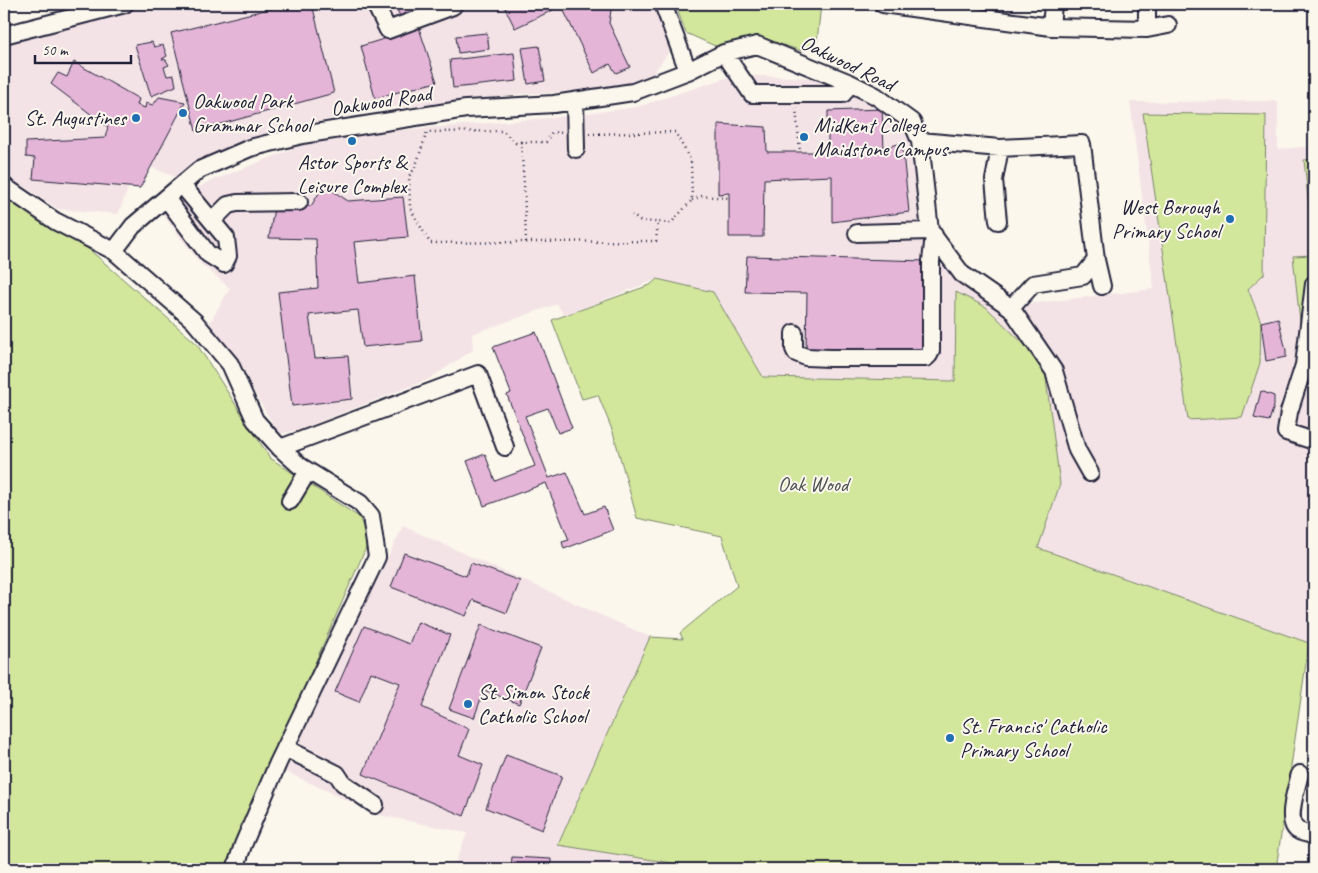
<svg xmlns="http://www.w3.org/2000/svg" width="1318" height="873" viewBox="0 0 1318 873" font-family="Caveat,sans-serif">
	<rect width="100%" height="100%" fill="#fbf7ec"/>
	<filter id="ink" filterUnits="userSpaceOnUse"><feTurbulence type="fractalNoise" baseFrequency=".02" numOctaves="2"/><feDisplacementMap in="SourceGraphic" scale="10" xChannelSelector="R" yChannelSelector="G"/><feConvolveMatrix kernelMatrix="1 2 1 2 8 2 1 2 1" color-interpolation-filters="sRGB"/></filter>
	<g filter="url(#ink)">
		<path fill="#f4e3e6" d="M 154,4 L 654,4 L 670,50 L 651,77 L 618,86 L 588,91 L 523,94 L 454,103 L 383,108 L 270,132 L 175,177 L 151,167 L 135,177 L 128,189 L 118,214 L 58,209 L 4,174 L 4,39 L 74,25 Z
			M 735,75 L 820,78 L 899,104 L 907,124 L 939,233 L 964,267 L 1027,304 L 1154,289 L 1130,102 L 1278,101 L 1278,149 L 1314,146 L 1314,616 L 1309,643 L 1276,869 L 453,869 L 467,833 L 379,815 L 284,771 L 403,526 L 650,637 L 695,640 L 1021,541 L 956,292 L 955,381 L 763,377 L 713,292 L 657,279 L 564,316 L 557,304 L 472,334 L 473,350 L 429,379 L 299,430 L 279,434 L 242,372 L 209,324 L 230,288 L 201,264 L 160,211 L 206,183 L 325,136 L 550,118 L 637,107 Z"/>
		<path fill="#d2e79c" stroke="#7a846c" d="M 675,4 L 821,4 L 817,42 L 802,51 L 764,39 L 738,41 L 715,46 L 686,33 Z
			M 1143,113 L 1266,115 L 1264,274 L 1248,289 L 1261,322 L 1260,363 L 1242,417 L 1188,420 Z
			M 1314,159 L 1314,323 L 1300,322 L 1293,256 L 1314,255 L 1304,160 Z
			M 4,193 L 91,251 L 196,343 L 270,458 L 359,517 L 369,541 L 255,799 L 230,869 L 4,869 Z
			M 657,279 L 713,292 L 763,377 L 955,381 L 956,292 L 986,307 L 1044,364 L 1060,484 L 1038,548 L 1309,643 L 1276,869 L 710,869 L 558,845 L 650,637 L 683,639 L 680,633 L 737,586 L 722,536 L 637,518 L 613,432 L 598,395 L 582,399 L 552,320 L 650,285 Z"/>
		<path fill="#e4b5d7" stroke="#22223b" d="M 289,4 L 312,4 L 334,93 L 196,131 L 171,33 Z
			M 394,4 L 437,4 L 402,20 Z
			M 513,4 L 550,4 L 553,10 L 515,28 L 505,8 Z
			M 577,4 L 612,4 L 609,23 L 630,67 L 616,73 L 610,64 L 594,73 L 564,11 L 577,5 Z
			M 419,28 L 437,82 L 375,98 L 361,46 Z
			M 487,33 L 489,49 L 458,53 L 456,36 Z
			M 152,42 L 154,47 L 163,45 L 167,56 L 162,59 L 166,60 L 169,65 L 164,67 L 167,76 L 174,75 L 176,86 L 151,96 L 135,45 Z
			M 539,46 L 545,81 L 528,84 L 522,48 Z
			M 514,53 L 517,81 L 453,88 L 450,60 Z
			M 74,62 L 139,99 L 137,105 L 145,108 L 146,103 L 153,105 L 159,97 L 185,102 L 140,188 L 33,179 L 35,158 L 26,157 L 26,142 L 105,138 L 108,127 L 51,84 L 58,73 L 67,77 Z
			M 882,109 L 884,148 L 902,143 L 909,212 L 832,222 L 832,176 L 764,179 L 763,237 L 729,237 L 729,193 L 718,194 L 718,124 L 766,127 L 767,152 L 828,152 L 828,111 Z
			M 324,185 L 348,201 L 403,197 L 408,237 L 354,242 L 359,283 L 415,276 L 422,341 L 363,347 L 358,310 L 309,315 L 315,358 L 348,356 L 352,399 L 292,406 L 278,292 L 318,288 L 316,239 L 269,238 L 274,208 L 311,206 Z
			M 747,256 L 927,261 L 922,354 L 806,350 L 807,293 L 745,292 Z
			M 1278,318 L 1286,350 L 1286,357 L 1266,361 L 1261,322 Z
			M 536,332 L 572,428 L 558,433 L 548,408 L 525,416 L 549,478 L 567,472 L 585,514 L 604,507 L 613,530 L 564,549 L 562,542 L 569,540 L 546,483 L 484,506 L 467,461 L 485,454 L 495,481 L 535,466 L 507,395 L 511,393 L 493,347 Z
			M 1261,391 L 1274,396 L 1274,406 L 1269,421 L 1254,418 Z
			M 404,553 L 466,576 L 471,563 L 520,581 L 507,613 L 473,600 L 466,616 L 391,587 Z
			M 418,622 L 450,635 L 422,707 L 469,729 L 459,755 L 483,765 L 464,816 L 363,774 L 400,683 L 371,672 L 359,702 L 335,692 L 364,626 L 409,644 Z
			M 481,625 L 541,648 L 519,704 L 484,690 L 474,718 L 449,709 Z
			M 506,755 L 562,776 L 542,830 L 486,808 Z
			M 512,857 L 551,859 L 551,869 L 511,869 Z"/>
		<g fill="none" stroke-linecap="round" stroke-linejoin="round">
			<defs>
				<path id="minor" d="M 375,4 L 388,30 L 453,6
					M 663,4 L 688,71
					M 883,4 L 1051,27 L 1147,29 L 1168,25
					M 1051,27 L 1053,4
					M 1147,29 L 1147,4
					M 4,35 L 125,4
					M 724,53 L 752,94 L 843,94 L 850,83
					M 575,101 L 576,149
					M 920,141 L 1000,148 L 1082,144 L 1096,260 L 1083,276 L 1033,284 L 1011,308
					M 4,186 L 55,221 L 114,251 L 194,321 L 230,364 L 255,420 L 280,448 L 300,466 L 360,503 L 371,516 L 377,557 L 278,763 L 243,845 L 235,869
					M 166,198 L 208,254 L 224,264 L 228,256 L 226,238 L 182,185
					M 212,221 L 228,205 L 237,203 L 299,202
					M 998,221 L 994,180 L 1000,148
					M 857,233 L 930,231
					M 114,251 L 133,226 L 199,170 L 250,148 L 302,135 L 466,109 L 554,104 L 633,92 L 688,71 L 724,53 L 757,45 L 850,83 L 876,96 L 912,122 L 920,141 L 930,231 L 962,274 L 1011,308 L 1054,371 L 1077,450 L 1090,473
					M 1096,260 L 1102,286
					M 1314,284 L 1304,365 L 1289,412 L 1286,432 L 1314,441
					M 794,333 L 794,349 L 796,353 L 806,357 L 830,358 L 926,358 L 929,355 L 931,351 L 931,261 L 934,235
					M 280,448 L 478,374 L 505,447
					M 290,501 L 308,471
					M 285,748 L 337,774 L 343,783 L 375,805
					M 1300,774 C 1297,786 1284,824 1299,831 C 1303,833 1309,834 1314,835"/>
			</defs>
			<use href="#minor" stroke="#22223b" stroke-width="20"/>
			<path stroke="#22223b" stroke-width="2.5" stroke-dasharray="1 4" stroke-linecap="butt" d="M 796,108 L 800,152
				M 589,134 L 675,132 L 691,161 L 692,200 L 671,223 L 640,221 L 632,215
				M 521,142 L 516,143 L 503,131 L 427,132 L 415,168 L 409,176 L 410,208 L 430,243 L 526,242 L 524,184 L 521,142 L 546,142 L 552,132 L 563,133
				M 692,200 L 702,196 L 729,198
				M 526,242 L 656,241 L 658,222"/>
			<use href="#minor" stroke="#fbf7ec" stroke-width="16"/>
		</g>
	</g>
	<g fill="#1f6fb2" stroke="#fbf7ec" stroke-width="2">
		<circle cx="183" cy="113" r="5"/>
		<circle cx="136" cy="118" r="5"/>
		<circle cx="804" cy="137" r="5"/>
		<circle cx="352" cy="141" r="5"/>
		<circle cx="1230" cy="219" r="5"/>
		<circle cx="468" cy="704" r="5"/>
		<circle cx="950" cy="738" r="5"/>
	</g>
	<g text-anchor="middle" stroke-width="4" stroke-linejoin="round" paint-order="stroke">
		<g font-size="21" fill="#22223b" stroke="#fbf7ec">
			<text transform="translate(848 63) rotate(26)" y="7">Oakwood Road</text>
			<text transform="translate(381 101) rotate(-9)" y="7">Oakwood Road</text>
		</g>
		<g font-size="21" fill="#22223b" stroke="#fbf7ec" text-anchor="start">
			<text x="193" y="108">Oakwood Park<tspan x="193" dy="24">Grammar School</tspan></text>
			<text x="126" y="125" text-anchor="end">St. Augustines</text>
			<text x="814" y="132">MidKent College<tspan x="814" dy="24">Maidstone Campus</tspan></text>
			<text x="352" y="169" text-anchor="middle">Astor Sports &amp;<tspan x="352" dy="24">Leisure Complex</tspan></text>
			<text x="1220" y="214" text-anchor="end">West Borough<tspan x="1220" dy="24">Primary School</tspan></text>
			<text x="478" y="699">St Simon Stock<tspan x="478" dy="24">Catholic School</tspan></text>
			<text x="960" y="733">St. Francis' Catholic<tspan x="960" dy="24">Primary School</tspan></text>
		</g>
		<g font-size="21" fill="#4e5353" stroke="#fbf7ec">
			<text x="813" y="491">Oak Wood</text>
		</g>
	</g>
	<rect width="1318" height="873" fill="none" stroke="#fbf7ec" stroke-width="20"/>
	<rect x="10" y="10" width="1298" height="853" fill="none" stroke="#22223b" stroke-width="2" filter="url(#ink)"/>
	<path d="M35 55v8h96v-8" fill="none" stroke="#22223b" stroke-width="2.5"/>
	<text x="42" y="55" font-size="15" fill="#22223b" stroke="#fbf7ec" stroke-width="4" paint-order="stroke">50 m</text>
</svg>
